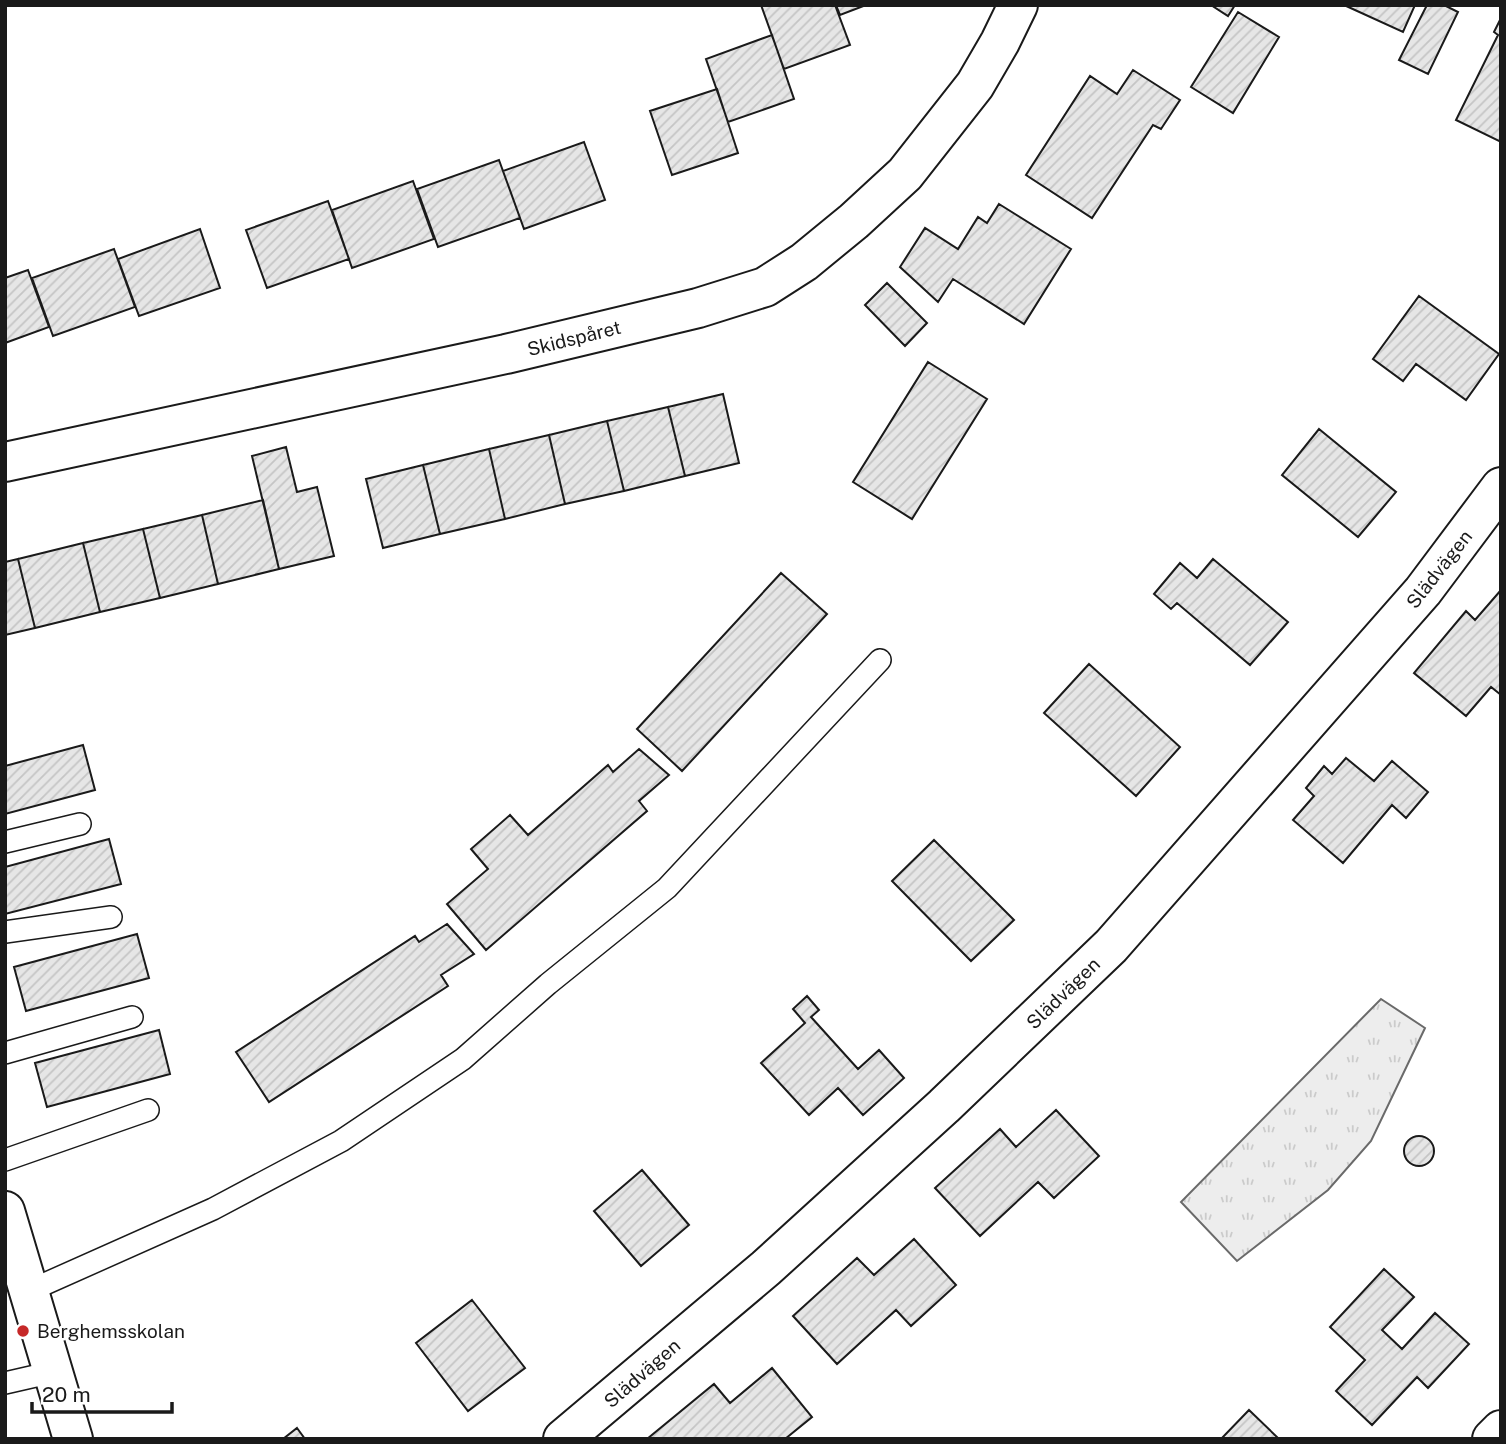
<svg xmlns="http://www.w3.org/2000/svg" width="1506" height="1444" viewBox="0 0 1506 1444" font-family="'Public Sans',sans-serif">
	<defs>
		<pattern id="grass-tufts" width="24" height="20" patternUnits="userSpaceOnUse" patternTransform="scale(1.75)"><rect width="24" height="20" fill="#ededed"/><path d="M3 7l-1-3M5 7V3M7 7l1-3M15 17l-1-3M17 17v-4M19 17l1-3" fill="none" stroke="#cbcbcb"/></pattern>
		<pattern id="building-hatch" width="6" height="6" patternUnits="userSpaceOnUse" patternTransform="scale(1.75)"><rect width="6" height="6" fill="#e6e6e6"/><path d="M-1 1l2-2M0 6l6-6M5 7l2-2" fill="none" stroke="#c5c5c5"/></pattern>
	</defs>
	<rect width="100%" height="100%" fill="#fff"/>
	<path fill="url(#grass-tufts)" stroke="#6a6a6a" stroke-width="2" d="M 1381,999 L 1425,1028 L 1371,1141 L 1328,1190 L 1237,1261 L 1181,1202 Z"/>
	<path fill="url(#building-hatch)" stroke="#1a1a1a" stroke-width="2" d="M 761,5 L 835,5 L 850,45 L 784,69 Z
		M 836,5 L 866,5 L 840,15 Z
		M 1211,5 L 1235,5 L 1228,16 Z
		M 1344,5 L 1415,5 L 1403,32 Z
		M 1427,5 L 1444,5 L 1458,12 L 1428,74 L 1399,60 Z
		M 1238,12 L 1279,37 L 1233,113 L 1191,87 Z
		M 1501,18 L 1501,142 L 1456,120 L 1498,35 L 1494,32 Z
		M 772,35 L 794,99 L 728,122 L 706,59 Z
		M 1133,70 L 1180,100 L 1161,129 L 1153,125 L 1092,218 L 1026,175 L 1090,76 L 1117,94 Z
		M 717,89 L 738,153 L 672,175 L 650,111 Z
		M 584,142 L 605,200 L 524,229 L 503,171 Z
		M 499,160 L 520,218 L 438,247 L 417,189 Z
		M 413,181 L 434,239 L 352,268 L 332,210 Z
		M 328,201 L 349,259 L 267,288 L 246,230 Z
		M 999,204 L 1071,249 L 1024,324 L 953,279 L 938,302 L 900,267 L 925,228 L 958,249 L 978,217 L 987,223 Z
		M 200,229 L 220,288 L 139,316 L 118,259 Z
		M 114,249 L 135,307 L 53,336 L 32,278 Z
		M 28,270 L 49,327 L 5,343 L 5,278 Z
		M 887,283 L 927,323 L 905,346 L 865,305 Z
		M 1419,296 L 1499,354 L 1466,400 L 1416,364 L 1403,381 L 1373,359 Z
		M 928,362 L 987,399 L 912,519 L 853,482 Z
		M 723,394 L 739,463 L 685,476 L 668,407 Z
		M 668,407 L 685,476 L 624,491 L 607,421 Z
		M 607,421 L 624,491 L 565,504 L 549,435 Z
		M 1319,429 L 1396,492 L 1358,537 L 1282,475 Z
		M 549,435 L 565,504 L 505,519 L 489,449 Z
		M 286,447 L 297,492 L 317,487 L 334,556 L 279,569 L 252,456 Z
		M 489,449 L 505,519 L 440,534 L 423,465 Z
		M 423,465 L 440,534 L 383,548 L 366,479 Z
		M 263,500 L 279,569 L 218,584 L 202,515 Z
		M 202,515 L 218,584 L 160,598 L 143,529 Z
		M 143,529 L 160,598 L 100,612 L 83,543 Z
		M 83,543 L 100,612 L 35,628 L 18,559 Z
		M 18,559 L 35,628 L 5,635 L 5,562 Z
		M 1213,559 L 1288,622 L 1250,665 L 1177,603 L 1171,609 L 1154,594 L 1180,563 L 1197,578 Z
		M 781,573 L 827,614 L 682,771 L 637,729 Z
		M 1501,590 L 1501,695 L 1491,687 L 1466,716 L 1414,673 L 1466,611 L 1475,620 Z
		M 1089,664 L 1180,747 L 1136,796 L 1044,713 Z
		M 83,745 L 95,790 L 5,814 L 5,766 Z
		M 639,749 L 669,775 L 639,801 L 647,811 L 486,950 L 447,904 L 488,869 L 471,849 L 510,815 L 528,835 L 608,765 L 613,772 Z
		M 1346,758 L 1374,781 L 1392,761 L 1428,792 L 1406,818 L 1392,805 L 1343,863 L 1293,820 L 1314,796 L 1306,788 L 1324,766 L 1332,774 Z
		M 109,839 L 121,884 L 5,914 L 5,867 Z
		M 934,840 L 1014,920 L 971,961 L 892,881 Z
		M 447,924 L 474,954 L 441,975 L 448,986 L 269,1102 L 236,1052 L 415,936 L 419,942 Z
		M 137,934 L 149,978 L 26,1011 L 14,967 Z
		M 807,996 L 819,1010 L 811,1017 L 858,1069 L 879,1050 L 904,1078 L 863,1115 L 838,1088 L 809,1115 L 761,1063 L 805,1023 L 793,1009 Z
		M 159,1030 L 170,1074 L 47,1107 L 35,1063 Z
		M 1056,1110 L 1099,1156 L 1054,1198 L 1038,1182 L 980,1236 L 935,1188 L 1000,1129 L 1016,1147 Z
		M1404 1151a15 15 0 1 1 30 0a15 15 0 1 1-30 0Z
		M 642,1170 L 689,1225 L 641,1266 L 594,1211 Z
		M 914,1239 L 956,1285 L 911,1326 L 896,1310 L 837,1364 L 793,1316 L 857,1258 L 874,1275 Z
		M 1384,1269 L 1414,1297 L 1382,1330 L 1402,1349 L 1435,1313 L 1469,1344 L 1428,1388 L 1417,1377 L 1372,1425 L 1336,1391 L 1365,1360 L 1330,1327 Z
		M 472,1300 L 525,1368 L 468,1411 L 416,1343 Z
		M 772,1368 L 812,1417 L 785,1439 L 647,1439 L 714,1384 L 730,1403 Z
		M 1249,1410 L 1278,1438 L 1277,1439 L 1221,1439 Z
		M 297,1428 L 305,1439 L 283,1439 Z"/>
	<g fill="none" stroke-linecap="round" stroke-linejoin="round">
		<defs>
			<path id="lane" d="M 5,842 L 80,824
				M 5,932 L 111,917
				M 5,1053 L 132,1017
				M 5,1160 L 148,1110
				M 29,1291 L 213,1209 L 341,1141 L 463,1059 L 548,984 L 667,888 L 880,660
				M 5,1383 L 53,1372"/>
			<path id="street" d="M 5,462 L 506,354 L 698,308 L 765,287 L 804,262 L 854,221 L 905,174 L 975,85 L 1000,42 L 1018,5
				M 5,1211 L 73,1439
				M 563,1439 L 766,1268 L 944,1106 L 1111,946 L 1423,591 L 1501,487
				M 1492,1439 L 1501,1430"/>
		</defs>
		<use href="#lane" stroke="#1a1a1a" stroke-width="24"/>
		<use href="#street" stroke="#1a1a1a" stroke-width="42"/>
		<use href="#lane" stroke="#fff" stroke-width="21"/>
		<use href="#street" stroke="#fff" stroke-width="38"/>
	</g>
	<circle fill="#c62828" stroke="#fff" stroke-width="2.5" cx="23" cy="1331" r="7"/>
	<g text-anchor="middle" stroke-width="5" stroke-linejoin="round" paint-order="stroke">
		<g font-size="19" fill="#1a1a1a" stroke="#fff">
			<text transform="translate(574 338) rotate(-14)" y="7">Skidspåret</text>
			<text transform="translate(1439 569) rotate(-52)" y="7">Slädvägen</text>
			<text transform="translate(1063 993) rotate(-44)" y="7">Slädvägen</text>
			<text transform="translate(642 1373) rotate(-41)" y="7">Slädvägen</text>
		</g>
		<g font-size="19" fill="#1a1a1a" stroke="#fff" text-anchor="start">
			<text x="37" y="1338">Berghemsskolan</text>
		</g>
	</g>
	<rect width="1506" height="1444" fill="none" stroke="#1a1a1a" stroke-width="14"/>
	<path d="M32 1402v10h140v-10" fill="none" stroke="#1a1a1a" stroke-width="3.5"/>
	<text x="42" y="1402" font-size="21" fill="#1a1a1a" stroke="#ffffff" stroke-width="5" paint-order="stroke">20 m</text>
</svg>
